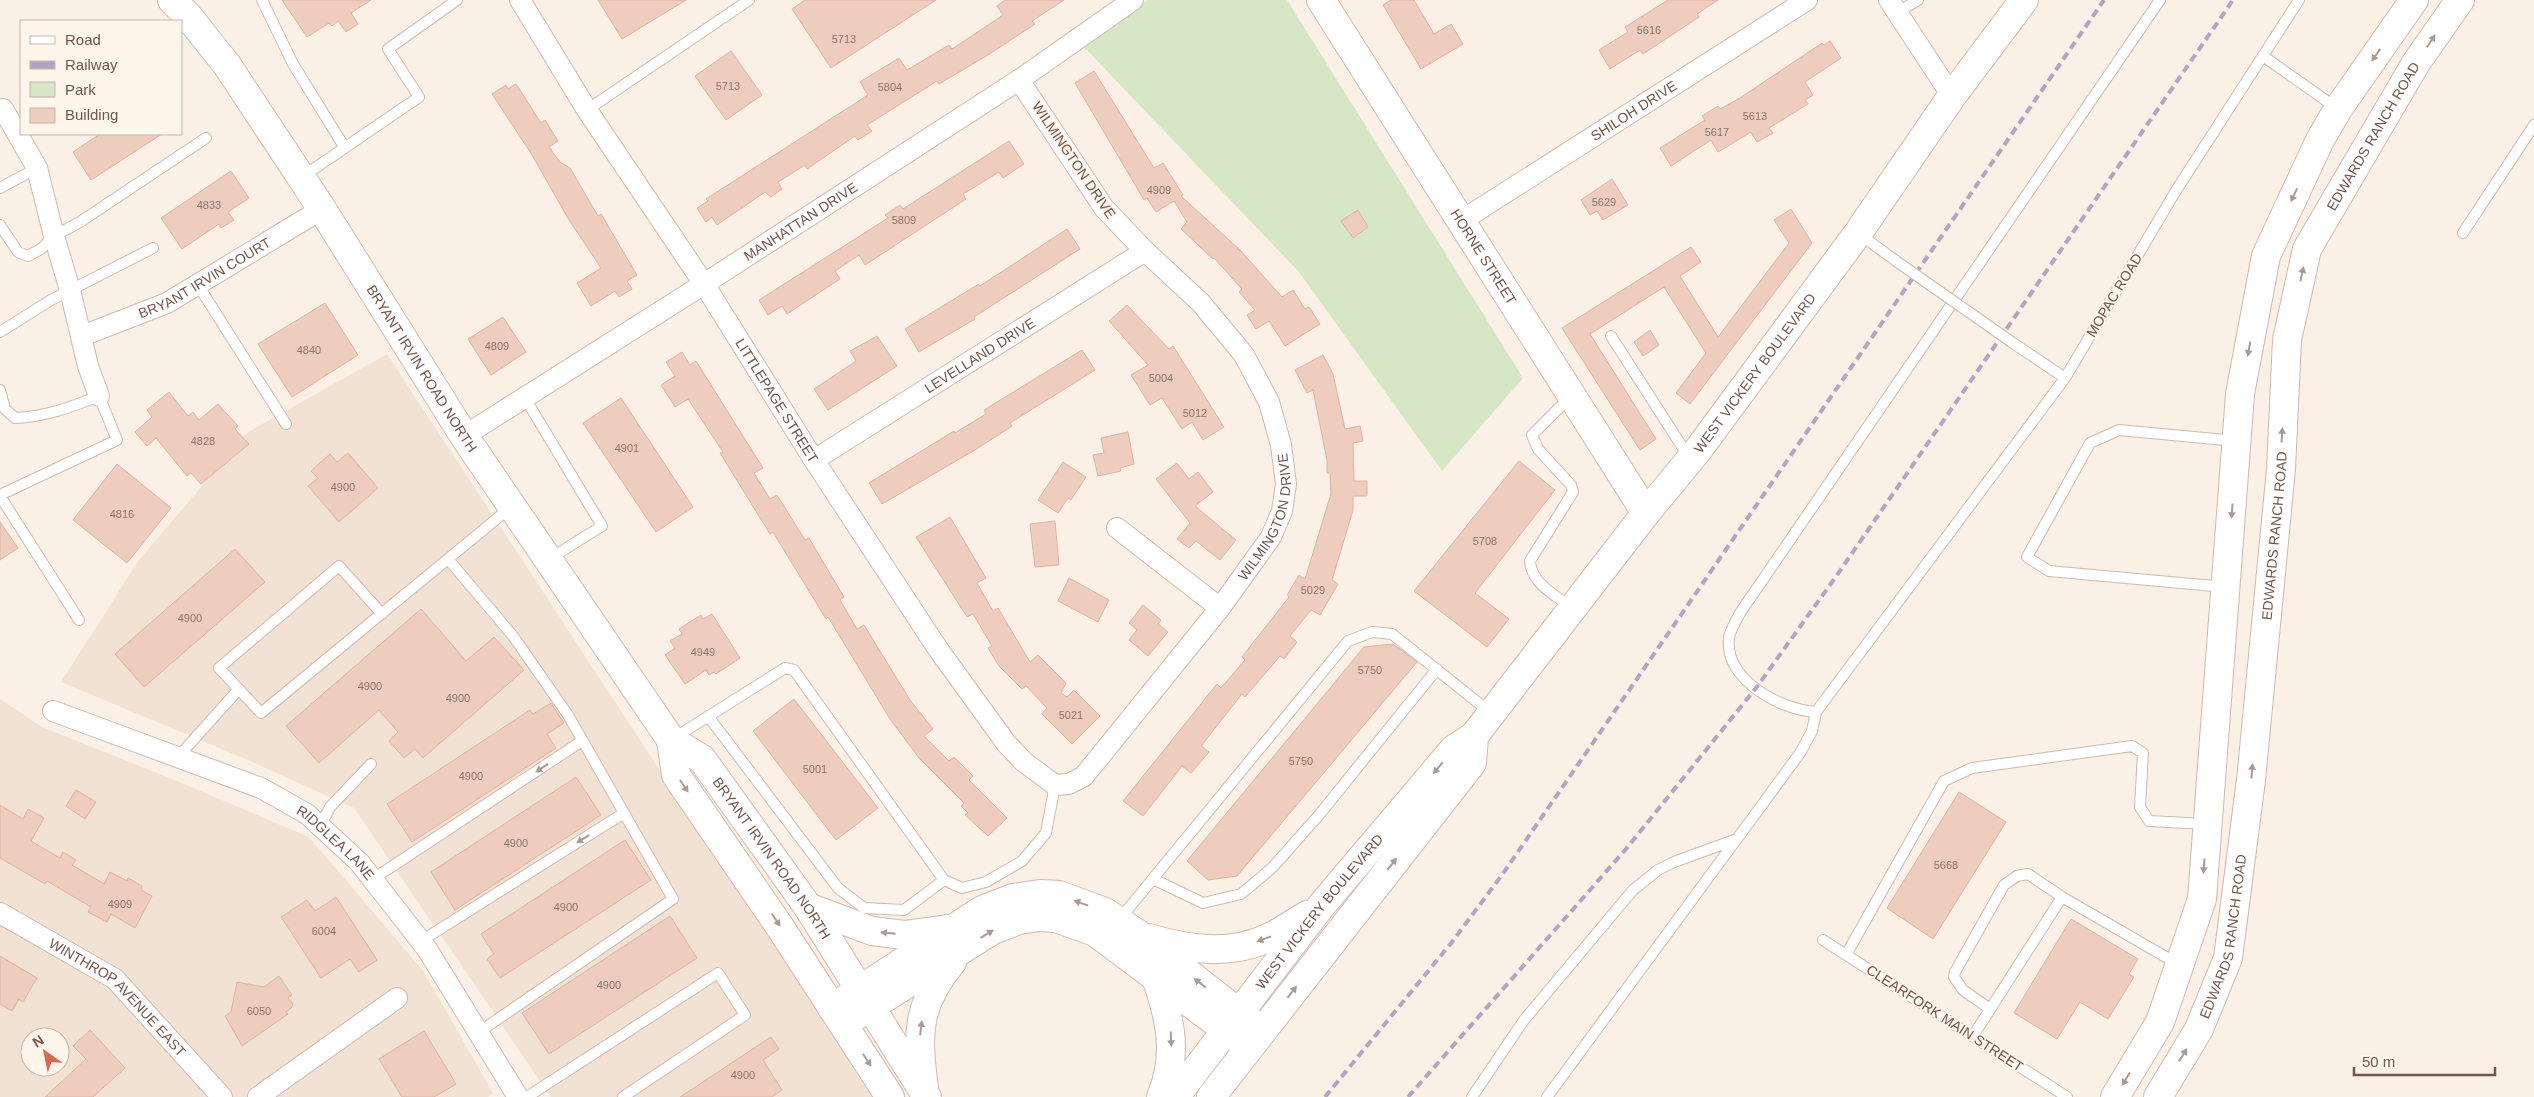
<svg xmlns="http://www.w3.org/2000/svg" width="2534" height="1097" viewBox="0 0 2534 1097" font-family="Arial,sans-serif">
	<rect width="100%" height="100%" fill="#faf0e5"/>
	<path fill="#f2e2d4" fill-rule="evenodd" d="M 387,354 L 874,1097 L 551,1097 L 354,808 L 248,760 L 61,682 L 139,560 L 248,432 Z
		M 0,699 L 42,727 L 177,781 L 309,837 L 424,972 L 493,1093 L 488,1097 L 0,1097 ZM 30,1037 L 60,1037 L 60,1067 L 30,1067 Z"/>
	<path fill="#d6e7c5" d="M 1148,0 L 1287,0 L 1523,378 L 1442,471 L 1299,272 L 1084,47 Z"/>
	<path fill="#eecdbf" stroke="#dfb3a0" d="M 282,0 L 371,0 L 351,13 L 358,24 L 346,32 L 338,21 L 332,26 L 329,23 L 307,37 Z
		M 598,0 L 686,0 L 622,39 Z
		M 805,0 L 936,0 L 831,68 L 792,9 Z
		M 1005,0 L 1064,0 L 1032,21 L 1035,24 L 988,55 L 939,84 L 937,81 L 867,125 L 872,131 L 858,140 L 855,136 L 807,169 L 805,165 L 778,182 L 782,189 L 771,197 L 765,192 L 717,225 L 712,217 L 706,222 L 697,208 L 708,201 L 706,199 L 868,95 L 860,82 L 899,58 L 907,70 L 949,45 L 952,49 L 1003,15 L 997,6 Z
		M 1391,0 L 1414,0 L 1434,34 L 1451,24 L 1463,44 L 1421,69 L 1383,5 Z
		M 1668,0 L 1718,0 L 1697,14 L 1699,17 L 1643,54 L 1640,50 L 1610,69 L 1599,50 L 1628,32 L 1625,27 Z
		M 1830,41 L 1841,58 L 1805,82 L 1813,95 L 1805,100 L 1808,104 L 1769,128 L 1773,133 L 1757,142 L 1751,132 L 1718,152 L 1711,140 L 1671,166 L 1660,148 L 1705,120 L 1702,116 L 1718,106 L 1720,109 L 1740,98 L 1822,43 L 1824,45 Z
		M 731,51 L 762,95 L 726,120 L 695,76 Z
		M 1094,71 L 1154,168 L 1163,163 L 1183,195 L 1181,196 L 1240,250 L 1282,297 L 1293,290 L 1305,309 L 1309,307 L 1320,324 L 1285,346 L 1269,321 L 1256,329 L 1247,315 L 1255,310 L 1239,292 L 1242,289 L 1214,258 L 1213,259 L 1181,229 L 1187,222 L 1174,201 L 1156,212 L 1147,198 L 1144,200 L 1075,83 Z
		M 516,84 L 541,123 L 545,120 L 558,141 L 549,147 L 560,162 L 570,168 L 598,216 L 601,214 L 637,275 L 627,281 L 632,289 L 619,297 L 615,291 L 591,306 L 577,283 L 601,268 L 569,220 L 532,155 L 492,94 L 506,85 L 508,89 Z
		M 100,134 L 162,134 L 91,180 L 73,152 Z
		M 1009,141 L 1024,164 L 1003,178 L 999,172 L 963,194 L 966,199 L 865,265 L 859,255 L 835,271 L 840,279 L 787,314 L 782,306 L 768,315 L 759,300 L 888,218 L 885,215 L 900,205 L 903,209 Z
		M 231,171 L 249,198 L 228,212 L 234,220 L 221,228 L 219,224 L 182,249 L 161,218 Z
		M 1612,179 L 1628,205 L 1603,220 L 1597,211 L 1590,215 L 1581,200 Z
		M 1791,209 L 1812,243 L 1690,404 L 1676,393 L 1706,353 L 1664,287 L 1590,334 L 1656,439 L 1640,450 L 1562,328 L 1691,247 L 1701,262 L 1680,276 L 1718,337 L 1789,243 L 1774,220 Z
		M 1358,210 L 1368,227 L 1353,238 L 1341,221 Z
		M 1067,229 L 1080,249 L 974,317 L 975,319 L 919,352 L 905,329 L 979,284 L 980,286 Z
		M 325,303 L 358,355 L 292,397 L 258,344 Z
		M 1127,305 L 1169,349 L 1173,346 L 1224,427 L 1203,440 L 1192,422 L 1182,429 L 1162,398 L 1150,405 L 1131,375 L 1148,365 L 1109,321 Z
		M 503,317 L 526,352 L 491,375 L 468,339 Z
		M 1650,330 L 1659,345 L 1643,356 L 1634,342 Z
		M 877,336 L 897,366 L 828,410 L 814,389 L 856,361 L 850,351 Z
		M 1082,350 L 1095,370 L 1010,423 L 1012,426 L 975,450 L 882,504 L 869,483 L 954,431 L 955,433 L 986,414 L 984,410 Z
		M 682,352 L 690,365 L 696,361 L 763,468 L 754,473 L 770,499 L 777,495 L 805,540 L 809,538 L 844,597 L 840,600 L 857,629 L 864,625 L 910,700 L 933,729 L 924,736 L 949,761 L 954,757 L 973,776 L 969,780 L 1007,818 L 988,836 L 965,815 L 968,813 L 961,806 L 964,803 L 919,758 L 890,719 L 828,617 L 826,619 L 773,532 L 770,534 L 720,453 L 723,452 L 688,399 L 675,407 L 661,385 L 675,376 L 666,362 Z
		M 1323,355 L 1333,374 L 1345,429 L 1360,426 L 1363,441 L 1353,443 L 1354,481 L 1367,481 L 1367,496 L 1353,496 L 1353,510 L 1332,580 L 1338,584 L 1320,615 L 1311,610 L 1290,636 L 1297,642 L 1284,659 L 1280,656 L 1245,697 L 1242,694 L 1201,746 L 1209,752 L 1191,773 L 1182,766 L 1143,816 L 1123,801 L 1217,684 L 1221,688 L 1245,660 L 1242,657 L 1289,597 L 1287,595 L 1299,575 L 1305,579 L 1331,494 L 1330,473 L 1327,473 L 1327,460 L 1313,390 L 1307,393 L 1295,370 Z
		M 169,392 L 188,416 L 193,412 L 199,420 L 218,404 L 238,426 L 235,429 L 249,444 L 201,484 L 191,473 L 187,476 L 156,438 L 147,446 L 135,432 L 152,417 L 147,410 Z
		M 621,398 L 693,507 L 656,532 L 583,423 Z
		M 1128,432 L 1134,464 L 1120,468 L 1121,471 L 1098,476 L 1093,455 L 1104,453 L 1101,438 Z
		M 348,453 L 378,488 L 339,522 L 308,486 L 318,478 L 311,471 L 330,454 L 337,462 Z
		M 1519,461 L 1555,490 L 1475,593 L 1509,619 L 1487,647 L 1414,591 Z
		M 1063,462 L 1086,477 L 1071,500 L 1068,498 L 1058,513 L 1038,500 Z
		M 1177,463 L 1189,479 L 1198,472 L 1213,492 L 1195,506 L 1236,540 L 1220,560 L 1196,541 L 1189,548 L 1177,539 L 1190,523 L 1156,479 Z
		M 117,464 L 171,508 L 127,563 L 73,520 Z
		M 950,517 L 986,578 L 977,583 L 993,611 L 998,608 L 1030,662 L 1038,655 L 1066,683 L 1061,693 L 1067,697 L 1074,690 L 1100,716 L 1072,744 L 1042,714 L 1047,708 L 1026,686 L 1022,689 L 999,666 L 988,648 L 992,646 L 973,614 L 967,617 L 916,537 Z
		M 1055,521 L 1059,565 L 1035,567 L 1030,524 Z
		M 0,522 L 18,548 L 0,560 Z
		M 235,549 L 265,582 L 144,687 L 115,654 Z
		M 1069,578 L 1109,600 L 1098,622 L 1058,601 Z
		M 1143,605 L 1161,620 L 1158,624 L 1168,632 L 1148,656 L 1129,640 L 1137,630 L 1129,623 Z
		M 421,609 L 466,661 L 494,637 L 524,670 L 423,758 L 415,749 L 404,758 L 389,741 L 398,732 L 379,710 L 319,763 L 286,726 Z
		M 712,614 L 740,658 L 716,674 L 714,672 L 709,675 L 706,670 L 685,684 L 665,655 L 675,648 L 670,641 L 682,634 L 679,629 L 701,615 L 703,619 Z
		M 1393,644 L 1417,662 L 1237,876 L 1208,880 L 1187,861 L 1364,647 Z
		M 794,699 L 878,808 L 836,840 L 753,731 Z
		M 551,703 L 564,723 L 547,734 L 556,748 L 412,842 L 387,804 L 530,710 L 533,714 Z
		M 576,777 L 601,815 L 455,910 L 431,872 Z
		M 76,790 L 96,802 L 85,819 L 66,806 Z
		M 1959,792 L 2006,822 L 1933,939 L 1887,908 Z
		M 0,805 L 23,819 L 28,809 L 44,818 L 31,841 L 60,858 L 63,852 L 76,860 L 72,865 L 104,884 L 110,872 L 127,881 L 128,878 L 142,886 L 141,890 L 152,896 L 135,928 L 111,914 L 107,922 L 88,912 L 91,907 L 47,881 L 45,884 L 0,858 Z
		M 625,840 L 651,880 L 500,978 L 487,959 L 494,954 L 481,934 Z
		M 336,897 L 377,960 L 359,972 L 350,959 L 321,978 L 281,917 L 307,900 L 315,911 Z
		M 670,916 L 697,958 L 549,1054 L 522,1013 Z
		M 2071,919 L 2138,959 L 2129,974 L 2134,977 L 2108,1019 L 2080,1002 L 2057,1039 L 2014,1013 Z
		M 0,956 L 37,978 L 23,1002 L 19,999 L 12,1011 L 0,1004 Z
		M 279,976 L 292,995 L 288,998 L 293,1004 L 291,1008 L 286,1012 L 288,1014 L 242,1046 L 225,1016 L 231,1012 L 237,982 L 264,987 Z
		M 90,1030 L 125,1068 L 93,1097 L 45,1097 L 86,1059 L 73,1046 Z
		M 424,1031 L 456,1084 L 434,1097 L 402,1097 L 379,1059 Z
		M 771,1037 L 779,1049 L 763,1060 L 782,1090 L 772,1097 L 680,1097 Z"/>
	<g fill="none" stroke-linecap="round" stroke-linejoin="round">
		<defs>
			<path id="lane" d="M 262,0 L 293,64 L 345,148
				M 2160,0 L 1740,613 C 1736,621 1730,630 1729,638 C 1724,680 1781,710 1816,712 L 2065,378 L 2177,189 L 2299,0
				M 1898,12 L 1918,0
				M 2263,56 L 2338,109
				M 587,110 L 749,0
				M 302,177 L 419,97 L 388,49 L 457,0
				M 0,188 L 37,168
				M 0,225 L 18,252 L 28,256 L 41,249 L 54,236 L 80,222 L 206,138
				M 1858,233 L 1896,261
				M 2463,233 L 2534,125
				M 198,285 L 286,424
				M 0,332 L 51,300 L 153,248
				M 1611,336 L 1690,459
				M 2013,343 L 2065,378
				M 0,390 L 5,409 L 15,418 C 45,417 71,407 99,396 L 117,440 L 0,495
				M 1571,396 L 1532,435 L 1538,449 L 1571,485 L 1573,492 L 1530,561 C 1531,583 1555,595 1571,607
				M 525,398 L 602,526 L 549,559
				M 0,496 L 79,620
				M 448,559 L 513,636 L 568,715 L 673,899 L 479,1032
				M 2225,587 L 2049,571 L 2027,557 L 2090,443 L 2119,430 L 2236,441
				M 382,614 L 339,566 L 219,668 L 261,713 L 511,507
				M 708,716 L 838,888 L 864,908 L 904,910 L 944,880
				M 674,738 L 785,668 L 794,670 L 944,880 L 962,888 L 986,882 L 1022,861 L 1046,833 L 1055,785
				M 178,757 L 239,689
				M 320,827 L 330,807 L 371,764
				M 373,879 L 582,741
				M 1153,879 L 1203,903 L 1241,894 L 1273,867 L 1319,815 L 1437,669
				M 1119,920 L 1348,641 L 1372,632 L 1392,634 L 1491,713
				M 1823,940 L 2067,1097
				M 421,941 L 624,813
				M 1846,955 L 1944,781 L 1972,768 L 2132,746 L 2143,753 L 2140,807 L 2149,821 L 2207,824
				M 1990,1009 L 1963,990 L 1954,977 L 1955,972 L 2004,885 L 2017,876 L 2028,874 L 2062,897
				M 1973,1036 L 2062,897 L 2178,964
				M 527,1097 L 718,973 L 745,1015 L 623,1097
				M 1472,1097 L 1524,1020 L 1633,890 L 1658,870 L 1674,862 L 1737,839 L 1800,753 L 1812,731 L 1816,712
				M 1547,1097 L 1736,840"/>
			<g id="street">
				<path id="s1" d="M 520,0 L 587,110 L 704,284 L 814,460 L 938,649 L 1006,743 L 1024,762 L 1055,785 L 1069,784 L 1084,776 L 1220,608 L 1271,537 L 1282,511 L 1286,484 L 1281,445 L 1269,402 L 1244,355 L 1201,303 L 1145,251 L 1104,208 L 1019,80"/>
				<path d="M 1889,0 L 1952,96"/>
				<path d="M 3,109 L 37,168 L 54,236 L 70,290 L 88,366 L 99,396"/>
				<path id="s2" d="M 1461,221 L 1807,0"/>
				<path id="s3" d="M 82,336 L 167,303 L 322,209"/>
				<path id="s4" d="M 464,436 L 704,284 L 1019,80 L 1133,0"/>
				<path id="s5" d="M 814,460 L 1145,251"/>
				<path d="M 1117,528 L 1220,608"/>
				<path id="s6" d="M 53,711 L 261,788 L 307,814 L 359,862 L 427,949 L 518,1097"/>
				<path id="s7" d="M 0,913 L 115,979 L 222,1097"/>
				<path d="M 258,1097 L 397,998"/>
			</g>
			<g id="secondary">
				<path id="s8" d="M 172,0 L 188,16 L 227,65 L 322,209 L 464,436 L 667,734 L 671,740 L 702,759 L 808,907 L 927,1097"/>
				<path id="s9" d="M 1321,0 L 1646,513"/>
				<path d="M 671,740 L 676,775 L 780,927 L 890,1097"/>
				<path d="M 808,907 L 872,931 L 904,935 L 948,929"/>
				<path d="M 1149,938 C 1189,950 1231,956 1270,937 C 1283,931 1295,922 1307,915"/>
				<path d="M 1155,975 C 1170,1017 1179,1054 1161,1097"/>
				<path d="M 832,1008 L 982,910 L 1013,898 L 1040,894 L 1059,895 L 1105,912 L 1138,934 L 1262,1031"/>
				<path d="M 843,1024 L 993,930 L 1019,920 L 1039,917 L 1056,918 L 1095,932 L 1249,1047"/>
				<path d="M 924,1088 C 917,1035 916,1005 952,962"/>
				<path id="s10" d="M 1175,1097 L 1321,906 L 1454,749 L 1474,736 L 1646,513 L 1698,450 L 1858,233 L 1952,96 L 2024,0"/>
				<path d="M 1211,1097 L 1472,763 L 1474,736"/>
				<path d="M 2115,1097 L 2160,1022 L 2202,899 L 2240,394 L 2266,256 L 2320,140 L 2338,109 L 2414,0"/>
				<path id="s11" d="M 2158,1097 L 2199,1029 L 2228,958 L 2251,780 L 2281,469 L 2287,340 L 2307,249 L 2416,63 L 2460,0"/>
			</g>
		</defs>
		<use href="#lane" stroke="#cdbaaf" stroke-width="12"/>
		<use href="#street" stroke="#cdbaaf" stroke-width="22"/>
		<use href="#secondary" stroke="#d0b9ad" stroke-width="30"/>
		<use href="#lane" stroke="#fff" stroke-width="10"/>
		<use href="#street" stroke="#fff" stroke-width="20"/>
		<use href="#secondary" stroke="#fff" stroke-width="28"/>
		<path stroke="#b2a5c3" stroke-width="4" stroke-dasharray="8 5" stroke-linecap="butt" d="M 1325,1097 L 1452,942 L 1502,875 L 2104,0
			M 1408,1097 L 1626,849 L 1756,688 L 1835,578 L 2233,0"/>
		<defs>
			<path id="lane-bridge" d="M 1896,261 L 2013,343"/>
		</defs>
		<use href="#lane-bridge" stroke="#cdbaaf" stroke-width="12" stroke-linecap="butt"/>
		<use href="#lane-bridge" stroke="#fff" stroke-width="10"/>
	</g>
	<defs><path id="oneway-solid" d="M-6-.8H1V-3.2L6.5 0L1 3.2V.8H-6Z" transform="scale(1.25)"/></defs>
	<g fill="#aa9a94">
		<use href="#oneway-solid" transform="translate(2431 41) rotate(-56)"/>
		<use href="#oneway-solid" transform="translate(2376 55) rotate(125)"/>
		<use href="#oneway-solid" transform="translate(2294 195) rotate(115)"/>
		<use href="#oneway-solid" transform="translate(2302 274) rotate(-78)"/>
		<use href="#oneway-solid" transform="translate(2249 349) rotate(100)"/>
		<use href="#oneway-solid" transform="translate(2282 435) rotate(-87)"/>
		<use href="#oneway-solid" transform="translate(2232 511) rotate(94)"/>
		<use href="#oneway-solid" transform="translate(542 768) rotate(146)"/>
		<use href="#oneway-solid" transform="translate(1438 768) rotate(130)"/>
		<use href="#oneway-solid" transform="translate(2252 771) rotate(-85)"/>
		<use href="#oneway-solid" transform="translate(684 786) rotate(56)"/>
		<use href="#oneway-solid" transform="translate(583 839) rotate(148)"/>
		<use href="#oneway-solid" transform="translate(1392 864) rotate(-52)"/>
		<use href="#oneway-solid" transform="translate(2204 866) rotate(94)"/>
		<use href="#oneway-solid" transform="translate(1081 903) rotate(-160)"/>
		<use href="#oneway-solid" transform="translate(776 920) rotate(56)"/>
		<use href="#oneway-solid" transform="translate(888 933) rotate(-174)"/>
		<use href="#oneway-solid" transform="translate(987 934) rotate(-31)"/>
		<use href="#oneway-solid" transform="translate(1264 939) rotate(160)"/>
		<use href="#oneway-solid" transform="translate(1200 983) rotate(-142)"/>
		<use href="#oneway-solid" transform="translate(1292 992) rotate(-52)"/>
		<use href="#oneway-solid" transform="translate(921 1028) rotate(-83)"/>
		<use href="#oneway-solid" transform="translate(1171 1039) rotate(87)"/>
		<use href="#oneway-solid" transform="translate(2183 1055) rotate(-58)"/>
		<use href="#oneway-solid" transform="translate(867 1060) rotate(57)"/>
		<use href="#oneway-solid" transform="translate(2126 1079) rotate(121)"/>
	</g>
	<g text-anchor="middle" stroke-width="4" stroke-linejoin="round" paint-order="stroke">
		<g font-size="11" fill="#907469">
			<text x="1649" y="34">5616</text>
			<text x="844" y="43">5713</text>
			<text x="728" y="90">5713</text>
			<text x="890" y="91">5804</text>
			<text x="1755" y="120">5613</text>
			<text x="1717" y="136">5617</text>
			<text x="1159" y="194">4909</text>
			<text x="1604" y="206">5629</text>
			<text x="209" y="209">4833</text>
			<text x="904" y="224">5809</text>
			<text x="497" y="350">4809</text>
			<text x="309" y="354">4840</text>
			<text x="1161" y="382">5004</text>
			<text x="1195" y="417">5012</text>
			<text x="203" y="445">4828</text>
			<text x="627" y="452">4901</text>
			<text x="343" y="491">4900</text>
			<text x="122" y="518">4816</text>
			<text x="1485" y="545">5708</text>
			<text x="1313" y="594">5029</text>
			<text x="190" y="622">4900</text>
			<text x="703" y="656">4949</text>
			<text x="1370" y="674">5750</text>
			<text x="370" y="690">4900</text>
			<text x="458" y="702">4900</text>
			<text x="1071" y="719">5021</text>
			<text x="1301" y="765">5750</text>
			<text x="815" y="773">5001</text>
			<text x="471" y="780">4900</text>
			<text x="516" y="847">4900</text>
			<text x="1946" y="869">5668</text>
			<text x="120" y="908">4909</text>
			<text x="566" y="911">4900</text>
			<text x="324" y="935">6004</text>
			<text x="609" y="989">4900</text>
			<text x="259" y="1015">6050</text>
			<text x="743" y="1079">4900</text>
		</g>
		<g font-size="14" fill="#71564c" stroke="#fef5eb">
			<text dy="5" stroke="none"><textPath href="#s2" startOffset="205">SHILOH DRIVE</textPath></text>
			<text dy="5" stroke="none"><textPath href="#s11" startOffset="1001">EDWARDS RANCH ROAD</textPath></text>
			<text transform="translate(1074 160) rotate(56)" y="5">WILMINGTON DRIVE</text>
			<text dy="5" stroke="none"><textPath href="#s4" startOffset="399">MANHATTAN DRIVE</textPath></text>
			<text dy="5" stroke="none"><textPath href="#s9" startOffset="304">HORNE STREET</textPath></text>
			<text dy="5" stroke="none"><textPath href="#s3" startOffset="136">BRYANT IRVIN COURT</textPath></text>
			<text transform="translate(2114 295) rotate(-59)" y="5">MOPAC ROAD</text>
			<text dy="5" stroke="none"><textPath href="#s5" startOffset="196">LEVELLAND DRIVE</textPath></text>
			<text dy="5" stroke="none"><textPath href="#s8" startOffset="446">BRYANT IRVIN ROAD NORTH</textPath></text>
			<text dy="5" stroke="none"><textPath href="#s10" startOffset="929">WEST VICKERY BOULEVARD</textPath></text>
			<text dy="5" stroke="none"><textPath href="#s1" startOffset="476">LITTLEPAGE STREET</textPath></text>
			<text dy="5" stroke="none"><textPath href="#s1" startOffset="1305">WILMINGTON DRIVE</textPath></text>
			<text dy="5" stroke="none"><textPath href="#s11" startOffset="581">EDWARDS RANCH ROAD</textPath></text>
			<text dy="5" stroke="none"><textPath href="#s6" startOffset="315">RIDGLEA LANE</textPath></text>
			<text dy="5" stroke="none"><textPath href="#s8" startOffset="1051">BRYANT IRVIN ROAD NORTH</textPath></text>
			<text dy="5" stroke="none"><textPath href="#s10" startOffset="235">WEST VICKERY BOULEVARD</textPath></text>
			<text dy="5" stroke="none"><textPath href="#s11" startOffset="176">EDWARDS RANCH ROAD</textPath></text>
			<text dy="5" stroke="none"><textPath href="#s7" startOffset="146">WINTHROP AVENUE EAST</textPath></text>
			<text transform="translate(1945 1018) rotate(33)" y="5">CLEARFORK MAIN STREET</text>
		</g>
	</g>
	<rect x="20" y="20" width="162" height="115" fill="#fef5eb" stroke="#c6b5ab"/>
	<rect x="30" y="36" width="25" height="8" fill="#ffffff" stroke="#c6b5ab"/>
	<text x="65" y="45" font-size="15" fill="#71564c">Road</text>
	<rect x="30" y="61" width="25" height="8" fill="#b2a5c3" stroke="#c6b5ab"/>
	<text x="65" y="70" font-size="15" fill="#71564c">Railway</text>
	<rect x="30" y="82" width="25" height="15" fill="#d6e7c5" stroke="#c6b5ab"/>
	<text x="65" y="95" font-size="15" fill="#71564c">Park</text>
	<rect x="30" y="108" width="25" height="15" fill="#eecdbf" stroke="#c6b5ab"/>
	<text x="65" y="120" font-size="15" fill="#71564c">Building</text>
	<g transform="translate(45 1052) rotate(327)"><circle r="24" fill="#fef5eb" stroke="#c6b5ab"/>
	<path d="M0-4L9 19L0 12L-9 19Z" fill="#db6653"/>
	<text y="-8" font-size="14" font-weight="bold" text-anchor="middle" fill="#71564c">N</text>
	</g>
	<path d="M2354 1067v8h141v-8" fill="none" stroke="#71564c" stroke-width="2.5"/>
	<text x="2362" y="1067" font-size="15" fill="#71564c" stroke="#fef5eb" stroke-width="4" paint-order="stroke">50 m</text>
</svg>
